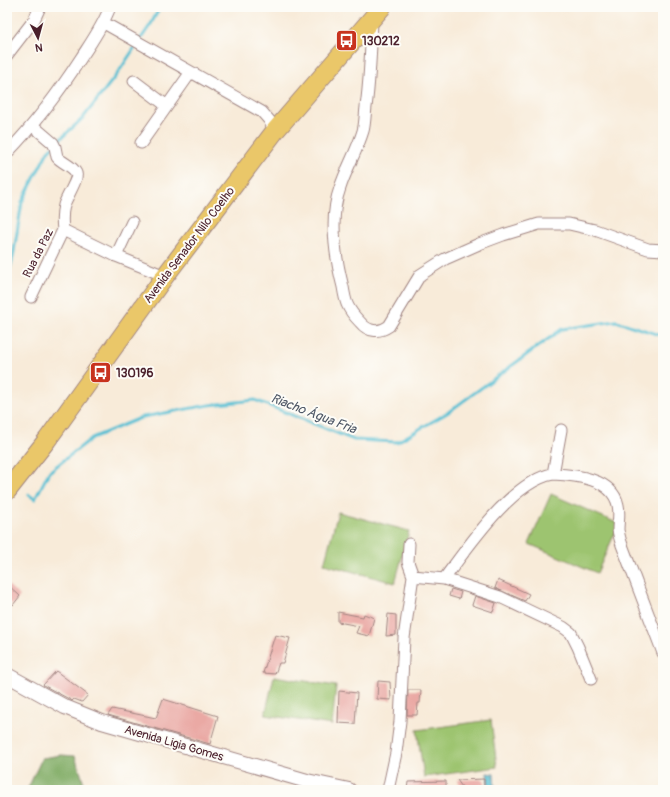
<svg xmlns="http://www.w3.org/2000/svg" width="670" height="797" viewBox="0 0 670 797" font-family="Pangolin,sans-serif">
	<rect width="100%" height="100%" fill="#fdfcf7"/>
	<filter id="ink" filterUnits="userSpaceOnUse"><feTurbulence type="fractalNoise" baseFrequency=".025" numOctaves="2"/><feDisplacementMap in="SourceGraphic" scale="8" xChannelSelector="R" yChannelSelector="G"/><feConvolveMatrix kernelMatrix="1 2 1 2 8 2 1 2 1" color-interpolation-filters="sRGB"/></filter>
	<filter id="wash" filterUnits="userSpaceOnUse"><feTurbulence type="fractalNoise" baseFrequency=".012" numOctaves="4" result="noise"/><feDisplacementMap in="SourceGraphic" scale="16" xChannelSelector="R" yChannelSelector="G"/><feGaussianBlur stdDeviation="0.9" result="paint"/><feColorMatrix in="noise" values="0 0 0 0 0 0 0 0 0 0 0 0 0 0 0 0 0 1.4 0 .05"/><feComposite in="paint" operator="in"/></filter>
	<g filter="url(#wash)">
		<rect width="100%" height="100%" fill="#f8ebd9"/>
		<path fill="#9dc46f" stroke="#74724d" d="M 551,494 L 619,524 L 597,573 L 529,544 Z
			M 338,512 L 409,531 L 395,583 L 324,564 Z
			M 274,676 L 336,686 L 332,725 L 265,715 Z
			M 491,720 L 497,767 L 424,777 L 417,730 Z"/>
		<path fill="#7eaa62" stroke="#646446" d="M 61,755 L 75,756 L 85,786 L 85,790 L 27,790 L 42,758 Z"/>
		<path fill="#56bfd3" stroke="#506f7f" d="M 487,773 L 494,774 L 495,790 L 489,790 Z"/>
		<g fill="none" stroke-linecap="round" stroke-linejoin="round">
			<path stroke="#56bfd3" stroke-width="3" d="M 140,40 L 151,24 L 160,7
				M 56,143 L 83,118 L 118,73 L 137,44
				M 7,280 L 13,257 L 22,202 L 48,151 L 52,147
				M 29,495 L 35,499 L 49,472 L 92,438 L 143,417 L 209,405 L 255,400 L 354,440 L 397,442 L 447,413 L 562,329 L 616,321 L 663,336"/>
		</g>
		<g id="blocks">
			<path fill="#eaa9a4" d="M 498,580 L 529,594 L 525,601 L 495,588 Z
				M 7,584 L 20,596 L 13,605 L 7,600 Z
				M 451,589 L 461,592 L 459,599 L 449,596 Z
				M 475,596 L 496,603 L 493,612 L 472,605 Z
				M 338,612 L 363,617 L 364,614 L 374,618 L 369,636 L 356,633 L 359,626 L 338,622 Z
				M 388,614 L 396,615 L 396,635 L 386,636 Z
				M 275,635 L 290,638 L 283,663 L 279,663 L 275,674 L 263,673 Z
				M 56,671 L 88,695 L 82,702 L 74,699 L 72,701 L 69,699 L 43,685 Z
				M 378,681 L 390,682 L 391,700 L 377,699 Z
				M 408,690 L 421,690 L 420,703 L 418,703 L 417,715 L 407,715 Z
				M 339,691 L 357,693 L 355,724 L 338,723 Z
				M 163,699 L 218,716 L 210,744 L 108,715 L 112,709 L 156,718 Z
				M 484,779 L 484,790 L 461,790 L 462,787 L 457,780 Z
				M 446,781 L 446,790 L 407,790 L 408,782 Z"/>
		</g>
	</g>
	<g filter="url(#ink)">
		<use href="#blocks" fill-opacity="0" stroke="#a18582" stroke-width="1"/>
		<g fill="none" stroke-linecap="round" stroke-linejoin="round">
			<defs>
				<path id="minor" d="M 372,19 C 371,49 370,78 366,107 C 365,115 365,124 363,131 C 357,151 346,169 340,188 C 329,218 335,256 343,287 C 344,293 345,299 347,304 C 350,311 355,317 360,322 C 368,332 379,333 389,326 L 420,275 L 445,259 L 479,244 L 503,235 L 539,224 L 569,224 L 595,230 L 648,249 L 663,250
					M 104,23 L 262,112 L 269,120 L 275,131
					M 7,55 L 34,20 L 40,7
					M 134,81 L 167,106
					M 32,125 L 53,143 L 55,147 L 57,157 C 62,163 73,166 76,173 C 79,178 66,198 64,205 C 62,213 62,222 63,230
					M 141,143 L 191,72
					M 7,153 C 35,124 59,92 81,58 C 92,41 103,26 110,7
					M 116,256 L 132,222
					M 31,297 L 63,230 L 116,256 L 165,276
					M 553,474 C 575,475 612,478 618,505 C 620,513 618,522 618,530 C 619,535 620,540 622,545 L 663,653
					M 413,576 L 444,579 L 500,597 L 563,627 L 571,633 L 578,647 L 591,679
					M 444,579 C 468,547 512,481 553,474 L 561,430
					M 388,790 L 396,753 L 400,721 L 404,638 L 413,576 L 408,562 L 409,544"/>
				<path id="tertiary" d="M 7,675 L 65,707 L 102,722 L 307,781 L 349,790"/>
				<path id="primary" d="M 7,491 L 47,440 L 165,276 L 275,131 L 382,7"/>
			</defs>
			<use href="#minor" stroke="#a18582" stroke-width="13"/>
			<use href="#tertiary" stroke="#a18582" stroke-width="16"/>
			<use href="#primary" stroke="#a18582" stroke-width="20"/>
			<use href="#minor" stroke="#fff" stroke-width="11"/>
			<use href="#tertiary" stroke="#fff" stroke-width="14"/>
			<use href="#primary" stroke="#eac769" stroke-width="18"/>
		</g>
	</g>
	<defs>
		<symbol id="bus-square" viewBox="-11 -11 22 22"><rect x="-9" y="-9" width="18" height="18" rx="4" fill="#c8321e" stroke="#fdfcf7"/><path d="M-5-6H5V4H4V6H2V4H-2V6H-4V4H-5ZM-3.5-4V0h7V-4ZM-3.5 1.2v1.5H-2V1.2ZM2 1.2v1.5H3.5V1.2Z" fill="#fff"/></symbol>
	</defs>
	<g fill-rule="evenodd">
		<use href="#bus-square" x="334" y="28" width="25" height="25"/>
		<use href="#bus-square" x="88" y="360" width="25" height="25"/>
	</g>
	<g text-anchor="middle" stroke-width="4" stroke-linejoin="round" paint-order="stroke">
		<g font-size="12" font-weight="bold" fill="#4a1f2b" stroke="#fdfcf7" text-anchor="start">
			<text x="362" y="45">130212</text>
			<text x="116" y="377">130196</text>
		</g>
		<g font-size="12" fill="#4a1f2b" stroke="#fdfcf7">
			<text transform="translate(189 245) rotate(-53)" y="4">Avenida Senador Nilo Coelho</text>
			<text transform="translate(38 253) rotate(-63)" y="4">Rua da Paz</text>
			<text transform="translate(174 743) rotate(16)" y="4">Avenida Ligia Gomes</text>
		</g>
		<g font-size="13" font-style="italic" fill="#4e5766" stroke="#fdfcf7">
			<text transform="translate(314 413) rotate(21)" y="5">Riacho Água Fria</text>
		</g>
	</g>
	<rect width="670" height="797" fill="none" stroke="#fdfcf7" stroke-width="24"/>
	<g transform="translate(38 38) rotate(174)" stroke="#fdfcf7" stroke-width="3" paint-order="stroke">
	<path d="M0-3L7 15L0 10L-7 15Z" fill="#4a1f2b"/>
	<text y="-6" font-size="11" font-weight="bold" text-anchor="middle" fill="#4a1f2b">N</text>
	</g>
</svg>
